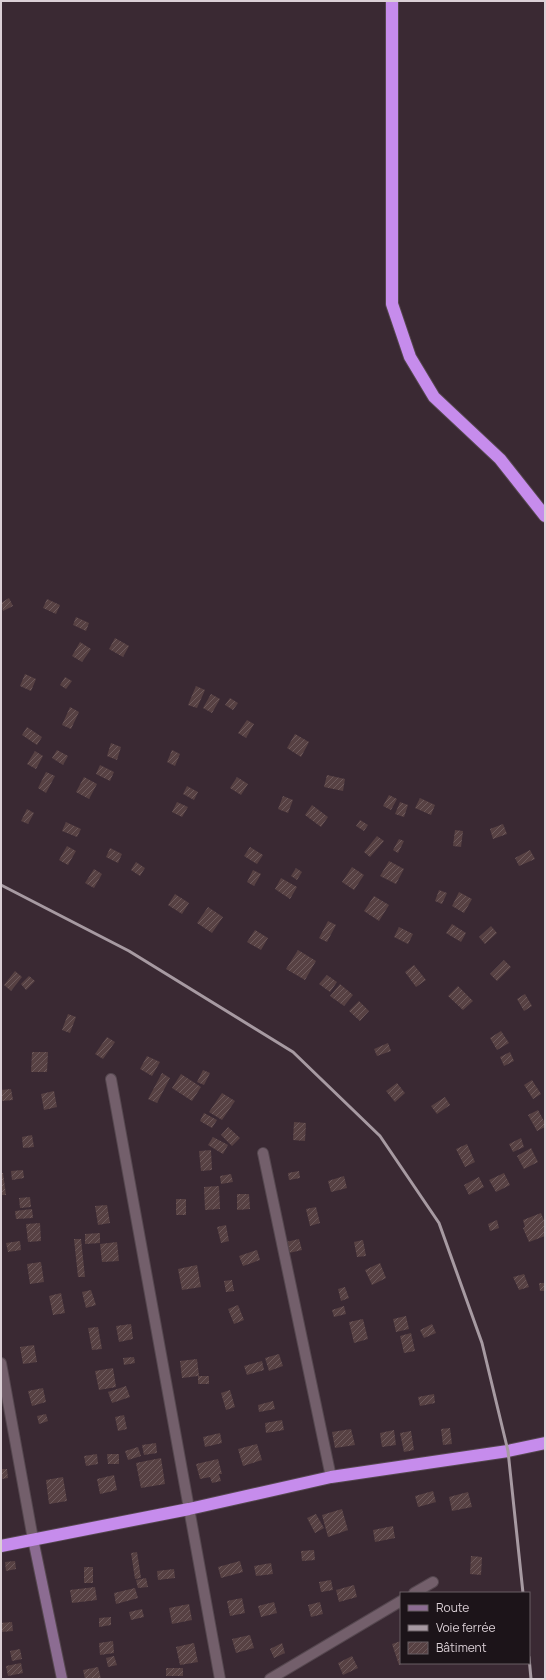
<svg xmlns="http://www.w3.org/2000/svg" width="546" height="1680" viewBox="0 0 546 1680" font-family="Manrope,sans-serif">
	<defs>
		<pattern id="building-hatch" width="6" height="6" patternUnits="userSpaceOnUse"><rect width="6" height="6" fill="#574143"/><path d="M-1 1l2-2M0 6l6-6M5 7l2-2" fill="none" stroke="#6f5b5d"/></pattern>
	</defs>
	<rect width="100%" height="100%" fill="#3a2933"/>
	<path fill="url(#building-hatch)" d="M 9,598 L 13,606 L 3,611 L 1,603 Z
		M 47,599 L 60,605 L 56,614 L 43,608 Z
		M 76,617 L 89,623 L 86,631 L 73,625 Z
		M 115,638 L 129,646 L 123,657 L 109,649 Z
		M 80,642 L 91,649 L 82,662 L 72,656 Z
		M 25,674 L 36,679 L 31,691 L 20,686 Z
		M 65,677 L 72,681 L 66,689 L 60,685 Z
		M 196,686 L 205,690 L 197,708 L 188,705 Z
		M 211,694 L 220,699 L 212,713 L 203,708 Z
		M 230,698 L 238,703 L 233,710 L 225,705 Z
		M 70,707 L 79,712 L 71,729 L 62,725 Z
		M 247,720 L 254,724 L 246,738 L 238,733 Z
		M 27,727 L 42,737 L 37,745 L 22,735 Z
		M 295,734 L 309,742 L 301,757 L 287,748 Z
		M 111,743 L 121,747 L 117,760 L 107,756 Z
		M 57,750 L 68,756 L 63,765 L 52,758 Z
		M 172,750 L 180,754 L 175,766 L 167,762 Z
		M 35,751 L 43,756 L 36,769 L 27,764 Z
		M 100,765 L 114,772 L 110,781 L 96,774 Z
		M 46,772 L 55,776 L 46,793 L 38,788 Z
		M 327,775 L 345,779 L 343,791 L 324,787 Z
		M 84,777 L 97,784 L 89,799 L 76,792 Z
		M 237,777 L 248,784 L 241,795 L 230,788 Z
		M 187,786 L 198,792 L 194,800 L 183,794 Z
		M 389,795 L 397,799 L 391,810 L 383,806 Z
		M 283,796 L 293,800 L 288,813 L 278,809 Z
		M 420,798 L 435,805 L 431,815 L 415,808 Z
		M 177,802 L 188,807 L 182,817 L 172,812 Z
		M 400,802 L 408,805 L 404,817 L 395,814 Z
		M 312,805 L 328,817 L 321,827 L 305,815 Z
		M 27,809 L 34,813 L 28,824 L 21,821 Z
		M 360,820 L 368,825 L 364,831 L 356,826 Z
		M 66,822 L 81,829 L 77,837 L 62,831 Z
		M 503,824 L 507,834 L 493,839 L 490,829 Z
		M 455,830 L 463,831 L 461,847 L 453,846 Z
		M 377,836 L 384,841 L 370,857 L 364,852 Z
		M 399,839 L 404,841 L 398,853 L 393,850 Z
		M 67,846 L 76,851 L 68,865 L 59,860 Z
		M 250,847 L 263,855 L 257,864 L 244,856 Z
		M 110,848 L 122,854 L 118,863 L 106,857 Z
		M 530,850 L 535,859 L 519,866 L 515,858 Z
		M 389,861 L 404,869 L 396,884 L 380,876 Z
		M 136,862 L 145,868 L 140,876 L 131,870 Z
		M 352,867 L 364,875 L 354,890 L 342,882 Z
		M 296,868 L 302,872 L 297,880 L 291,876 Z
		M 94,869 L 102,874 L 94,888 L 85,883 Z
		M 253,870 L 261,874 L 254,886 L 247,882 Z
		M 281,878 L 297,887 L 290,899 L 275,889 Z
		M 439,890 L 447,893 L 442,904 L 435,901 Z
		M 459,892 L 472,899 L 464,913 L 452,906 Z
		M 175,894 L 189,903 L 182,914 L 168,905 Z
		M 374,896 L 389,905 L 379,921 L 364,911 Z
		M 208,907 L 223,917 L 212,933 L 197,923 Z
		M 328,921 L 336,925 L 327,942 L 319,938 Z
		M 452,924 L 466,933 L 461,942 L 446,933 Z
		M 491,926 L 497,933 L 485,944 L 479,937 Z
		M 399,927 L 413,934 L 408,944 L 394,937 Z
		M 255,930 L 268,938 L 261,950 L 247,942 Z
		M 298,950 L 316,961 L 305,980 L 286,969 Z
		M 504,960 L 511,967 L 497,981 L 490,974 Z
		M 414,965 L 426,980 L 416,987 L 405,972 Z
		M 15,971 L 22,977 L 11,991 L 4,985 Z
		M 327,975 L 337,982 L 330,992 L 319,984 Z
		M 29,976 L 35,981 L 26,990 L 21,984 Z
		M 340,984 L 353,995 L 344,1006 L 330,996 Z
		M 458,986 L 473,1001 L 463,1010 L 448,996 Z
		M 525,994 L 532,1006 L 524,1011 L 517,999 Z
		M 359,1001 L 369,1011 L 360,1021 L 349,1011 Z
		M 68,1014 L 76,1017 L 70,1033 L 62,1030 Z
		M 501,1031 L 509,1043 L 497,1050 L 490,1038 Z
		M 107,1037 L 115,1042 L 103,1059 L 95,1054 Z
		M 388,1043 L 391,1051 L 377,1056 L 374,1049 Z
		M 32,1052 L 48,1052 L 47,1072 L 31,1072 Z
		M 510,1052 L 514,1061 L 504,1066 L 500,1057 Z
		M 147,1056 L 160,1062 L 152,1076 L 140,1069 Z
		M 203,1070 L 210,1073 L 204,1085 L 197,1082 Z
		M 162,1073 L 170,1078 L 157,1103 L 148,1099 Z
		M 181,1074 L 201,1087 L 192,1101 L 172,1088 Z
		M 532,1080 L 541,1094 L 533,1099 L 524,1085 Z
		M 397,1083 L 405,1093 L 395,1102 L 386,1091 Z
		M 11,1089 L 13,1100 L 1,1101 L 1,1090 Z
		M 54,1091 L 57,1107 L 44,1110 L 41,1094 Z
		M 222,1093 L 235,1101 L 222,1120 L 209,1112 Z
		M 445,1097 L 450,1105 L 437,1114 L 431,1106 Z
		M 538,1110 L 545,1123 L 545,1127 L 537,1131 L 528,1115 Z
		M 204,1113 L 217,1120 L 212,1128 L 200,1121 Z
		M 294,1122 L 306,1123 L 305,1141 L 293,1140 Z
		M 228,1127 L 240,1138 L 232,1146 L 221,1135 Z
		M 32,1135 L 34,1147 L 23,1148 L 22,1137 Z
		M 213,1137 L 228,1145 L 223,1154 L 208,1145 Z
		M 521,1138 L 524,1147 L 513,1152 L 509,1144 Z
		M 467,1144 L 475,1162 L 465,1167 L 456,1149 Z
		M 531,1148 L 538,1162 L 524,1169 L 517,1156 Z
		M 211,1150 L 212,1170 L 201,1171 L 199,1151 Z
		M 23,1170 L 24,1178 L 12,1180 L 11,1171 Z
		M 299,1171 L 300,1178 L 289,1180 L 288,1173 Z
		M 1,1173 L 3,1173 L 6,1195 L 1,1195 Z
		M 504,1173 L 510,1185 L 496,1192 L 489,1180 Z
		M 231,1174 L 233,1182 L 221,1184 L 220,1176 Z
		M 344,1176 L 347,1188 L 331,1192 L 328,1181 Z
		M 479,1177 L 484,1187 L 469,1195 L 464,1185 Z
		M 219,1186 L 220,1209 L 205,1210 L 204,1187 Z
		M 237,1194 L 249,1194 L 250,1209 L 237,1210 Z
		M 30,1197 L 31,1207 L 20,1208 L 19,1198 Z
		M 176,1199 L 186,1199 L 186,1215 L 176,1215 Z
		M 107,1205 L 110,1223 L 98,1225 L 95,1206 Z
		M 316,1207 L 320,1223 L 310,1226 L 306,1209 Z
		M 32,1209 L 33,1218 L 16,1219 L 15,1211 Z
		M 541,1213 L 545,1223 L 545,1236 L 529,1242 L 523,1228 L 525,1227 L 523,1220 Z
		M 497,1220 L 499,1228 L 490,1231 L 488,1224 Z
		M 40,1223 L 41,1241 L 28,1242 L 26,1224 Z
		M 226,1225 L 229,1241 L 221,1243 L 217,1227 Z
		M 100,1233 L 100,1243 L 85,1244 L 85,1234 Z
		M 74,1239 L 81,1239 L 85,1277 L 78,1277 Z
		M 299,1239 L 302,1250 L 289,1253 L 286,1242 Z
		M 363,1240 L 366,1256 L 357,1257 L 354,1242 Z
		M 20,1241 L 21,1250 L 8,1252 L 6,1243 Z
		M 117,1242 L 119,1261 L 102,1262 L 100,1244 Z
		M 257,1250 L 260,1260 L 243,1266 L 239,1256 Z
		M 41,1262 L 44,1282 L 30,1284 L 27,1264 Z
		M 380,1263 L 386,1278 L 372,1285 L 365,1270 Z
		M 197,1265 L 201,1287 L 182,1290 L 178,1269 Z
		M 524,1274 L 529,1287 L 519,1290 L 513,1277 Z
		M 232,1280 L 234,1291 L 226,1292 L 224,1281 Z
		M 539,1283 L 545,1283 L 545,1291 L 540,1291 Z
		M 345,1287 L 349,1298 L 341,1301 L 338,1289 Z
		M 91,1290 L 96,1305 L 86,1308 L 82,1292 Z
		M 61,1293 L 65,1313 L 53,1315 L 49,1296 Z
		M 238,1305 L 244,1320 L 234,1324 L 228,1309 Z
		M 344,1306 L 346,1314 L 334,1317 L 332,1310 Z
		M 406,1316 L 409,1329 L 396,1332 L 393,1319 Z
		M 363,1319 L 368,1339 L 354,1343 L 349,1322 Z
		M 131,1324 L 133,1339 L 119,1342 L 116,1326 Z
		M 432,1324 L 436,1333 L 424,1338 L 420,1330 Z
		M 98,1327 L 102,1349 L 92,1350 L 88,1328 Z
		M 411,1333 L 415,1351 L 404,1353 L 400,1336 Z
		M 34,1345 L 37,1362 L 23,1364 L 20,1347 Z
		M 279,1354 L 283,1366 L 269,1371 L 265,1358 Z
		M 134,1357 L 135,1363 L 124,1365 L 123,1358 Z
		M 197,1359 L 199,1376 L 209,1376 L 209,1384 L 198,1384 L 198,1376 L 182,1378 L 180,1361 Z
		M 262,1361 L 264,1370 L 247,1375 L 244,1366 Z
		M 113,1368 L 116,1387 L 99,1390 L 95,1371 Z
		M 126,1386 L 130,1397 L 112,1403 L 108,1392 Z
		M 43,1388 L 46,1402 L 32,1406 L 28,1391 Z
		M 230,1390 L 235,1407 L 226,1410 L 221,1393 Z
		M 434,1394 L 435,1403 L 420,1406 L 418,1397 Z
		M 273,1401 L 275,1409 L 259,1412 L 258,1405 Z
		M 46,1414 L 48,1421 L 39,1424 L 37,1416 Z
		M 124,1415 L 127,1429 L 118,1431 L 115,1417 Z
		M 282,1420 L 284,1430 L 266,1433 L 265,1423 Z
		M 450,1428 L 452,1444 L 443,1445 L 441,1429 Z
		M 351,1429 L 355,1445 L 335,1448 L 332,1432 Z
		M 394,1430 L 396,1445 L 382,1447 L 380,1433 Z
		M 411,1431 L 414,1450 L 404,1452 L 400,1433 Z
		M 220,1433 L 222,1443 L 205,1447 L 203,1437 Z
		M 156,1443 L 157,1453 L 144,1455 L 142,1445 Z
		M 257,1444 L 262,1460 L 243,1466 L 238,1449 Z
		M 138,1447 L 141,1456 L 128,1460 L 125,1451 Z
		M 97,1454 L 98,1464 L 86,1466 L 84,1456 Z
		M 107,1454 L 119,1454 L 119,1464 L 108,1464 Z
		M 161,1458 L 165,1484 L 141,1488 L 136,1463 Z
		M 218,1459 L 222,1474 L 219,1474 L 221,1481 L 212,1483 L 210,1477 L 200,1479 L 196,1464 Z
		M 1,1469 L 7,1469 L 8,1478 L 2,1479 Z
		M 114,1475 L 117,1490 L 100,1494 L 97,1479 Z
		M 63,1477 L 67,1501 L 49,1504 L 46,1480 Z
		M 433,1491 L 436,1502 L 418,1507 L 415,1496 Z
		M 468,1492 L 472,1507 L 452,1511 L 449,1497 Z
		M 342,1509 L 348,1530 L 328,1537 L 322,1515 Z
		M 316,1514 L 324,1528 L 315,1533 L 307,1518 Z
		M 393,1526 L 395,1538 L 375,1542 L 373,1530 Z
		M 314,1550 L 315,1560 L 302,1561 L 301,1551 Z
		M 137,1552 L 141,1578 L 135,1579 L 131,1553 Z
		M 471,1556 L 482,1557 L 481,1575 L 470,1574 Z
		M 15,1561 L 16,1569 L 6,1571 L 5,1562 Z
		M 240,1561 L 243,1572 L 221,1578 L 218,1567 Z
		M 271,1563 L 273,1574 L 256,1576 L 254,1566 Z
		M 84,1567 L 93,1567 L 93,1583 L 84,1583 Z
		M 174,1569 L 175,1578 L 158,1580 L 157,1571 Z
		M 146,1578 L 148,1587 L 138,1588 L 136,1580 Z
		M 331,1580 L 333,1590 L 321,1592 L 319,1582 Z
		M 354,1585 L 357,1597 L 339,1602 L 336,1590 Z
		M 95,1587 L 97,1600 L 72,1603 L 70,1590 Z
		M 135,1588 L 138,1598 L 116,1604 L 114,1593 Z
		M 242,1598 L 245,1613 L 230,1616 L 227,1601 Z
		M 274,1602 L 277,1613 L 261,1617 L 258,1606 Z
		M 320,1602 L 323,1614 L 311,1617 L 308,1605 Z
		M 189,1604 L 192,1620 L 172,1624 L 169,1608 Z
		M 142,1609 L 144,1617 L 131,1620 L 129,1612 Z
		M 111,1617 L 111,1625 L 99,1627 L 99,1618 Z
		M 12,1622 L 13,1631 L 1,1632 L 1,1623 Z
		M 250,1635 L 254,1648 L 236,1653 L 232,1639 Z
		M 113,1641 L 114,1653 L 100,1655 L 99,1643 Z
		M 401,1641 L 401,1663 L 405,1663 L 399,1665 L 392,1644 Z
		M 194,1643 L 198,1662 L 180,1665 L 176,1647 Z
		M 282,1643 L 285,1653 L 274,1658 L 270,1649 Z
		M 20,1649 L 22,1659 L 12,1661 L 10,1651 Z
		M 114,1656 L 117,1665 L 108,1667 L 106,1658 Z
		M 352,1656 L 358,1668 L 343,1675 L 338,1663 Z
		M 21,1663 L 23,1673 L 8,1676 L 6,1666 Z
		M 98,1667 L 101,1679 L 85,1679 L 83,1670 Z
		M 166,1668 L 183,1668 L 183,1676 L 166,1676 Z"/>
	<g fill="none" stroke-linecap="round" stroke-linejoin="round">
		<defs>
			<path id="street" d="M 111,1079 L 220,1679
				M 263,1153 L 331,1477
				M 1,1363 L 33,1539
				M 414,1593 L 433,1582
				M 270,1679 L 401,1601"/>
			<path id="secondary" d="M 33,1539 L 62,1679"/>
			<path id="highway" d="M 392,1 L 392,304 L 410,357 L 434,397 L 500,459 L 545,516
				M 1,1546 L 189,1509 L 331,1477 L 508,1451 L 545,1443"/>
		</defs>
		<use href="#street" stroke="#55474f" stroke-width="12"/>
		<use href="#secondary" stroke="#55474f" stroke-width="12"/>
		<use href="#highway" stroke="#55474f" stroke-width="14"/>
		<use href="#street" stroke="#735f6b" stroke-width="10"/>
		<use href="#secondary" stroke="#8c6c92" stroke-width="10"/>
		<use href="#highway" stroke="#c68cec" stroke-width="12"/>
		<path stroke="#a79aa2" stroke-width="3" d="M 1,885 L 129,951 L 293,1052 L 380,1136 L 439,1223 L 482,1343 L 508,1451 L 523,1593
			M 529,1657 L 531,1679"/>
	</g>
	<rect width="546" height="1680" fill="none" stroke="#dbd0d6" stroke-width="4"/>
	<rect x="400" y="1592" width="130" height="72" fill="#1c1419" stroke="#685f65"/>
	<rect x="408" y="1605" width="20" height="6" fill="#8c6c92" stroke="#685f65"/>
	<text x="436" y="1612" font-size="12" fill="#dbd0d6">Route</text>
	<rect x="408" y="1625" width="20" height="6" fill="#a79aa2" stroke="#685f65"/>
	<text x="436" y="1632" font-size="12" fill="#dbd0d6">Voie ferrée</text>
	<rect x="408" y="1642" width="20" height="12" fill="url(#building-hatch)" stroke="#685f65"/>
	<text x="436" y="1652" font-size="12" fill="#dbd0d6">Bâtiment</text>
</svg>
